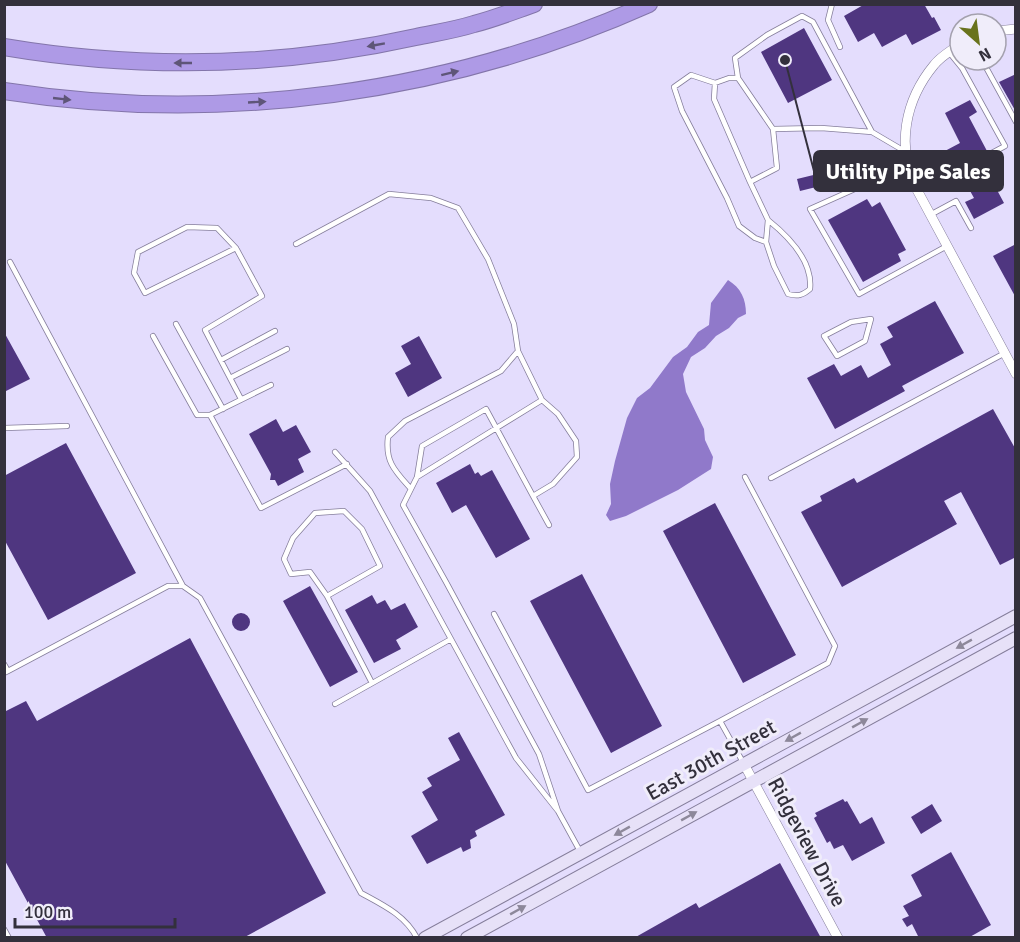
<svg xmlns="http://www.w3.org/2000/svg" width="1020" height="942" viewBox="0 0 1020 942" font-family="Signika,sans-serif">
	<rect width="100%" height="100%" fill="#e4ddfd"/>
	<path fill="#9079ca" d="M 728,280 C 741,288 746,299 746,314 L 738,318 L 729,328 L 716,336 L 705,348 L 691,357 L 683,374 L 686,392 L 704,429 L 705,440 L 713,457 L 711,469 L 678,490 L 626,516 L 610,521 L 606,515 L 611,504 L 610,484 L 615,461 L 627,418 L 637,398 L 650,388 L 673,357 L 687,347 L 698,332 L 709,325 L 711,303 Z"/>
	<path fill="#4f3680" d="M 865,4 L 924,4 L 932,18 L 934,17 L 941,30 L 912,45 L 906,34 L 882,47 L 874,33 L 858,42 L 844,16 Z
		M 804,28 L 832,80 L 788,103 L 761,52 Z
		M 1016,74 L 1016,112 L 999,82 Z
		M 970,100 L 977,112 L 969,117 L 987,151 L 952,169 L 943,152 L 960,143 L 945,113 Z
		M 871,161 L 873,173 L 800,191 L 797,179 Z
		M 990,177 L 1004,203 L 974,219 L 965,202 L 974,198 L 969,189 Z
		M 867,199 L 872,207 L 880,202 L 906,250 L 898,254 L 901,261 L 863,282 L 828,220 Z
		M 1016,244 L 1016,298 L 993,256 Z
		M 935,301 L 964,353 L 902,386 L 905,391 L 835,429 L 807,378 L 834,364 L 841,376 L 861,365 L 868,378 L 891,365 L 880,344 L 893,337 L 887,327 Z
		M 4,332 L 30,379 L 4,392 Z
		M 419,336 L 442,378 L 408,397 L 395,373 L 411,364 L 401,346 Z
		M 993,409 L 1016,450 L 1016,557 L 1000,565 L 961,492 L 944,501 L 957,524 L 842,587 L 801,512 L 822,501 L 820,496 L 854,478 L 857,483 Z
		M 276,419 L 283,432 L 296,425 L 311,452 L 298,459 L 304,472 L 278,486 L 275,480 L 270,480 L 271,474 L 249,434 Z
		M 66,443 L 136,573 L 48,620 L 4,539 L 4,476 Z
		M 470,464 L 475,474 L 478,472 L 481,476 L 492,470 L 530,539 L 496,558 L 466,505 L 452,513 L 436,483 Z
		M 715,503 L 796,655 L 743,683 L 663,531 Z
		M 582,574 L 662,726 L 611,753 L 530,601 Z
		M 310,586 L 358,672 L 330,687 L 283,601 Z
		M 372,595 L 377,604 L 385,600 L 391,610 L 405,603 L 418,627 L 396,640 L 401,649 L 374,663 L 345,610 Z
		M232 622a9 9 0 1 1 18 0a9 9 0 1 1-18 0Z
		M 190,638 L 326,893 L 243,938 L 47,938 L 4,859 L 4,712 L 26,701 L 37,721 Z
		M 459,732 L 505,815 L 475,831 L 477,836 L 470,840 L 471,848 L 463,852 L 461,847 L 427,864 L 411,836 L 438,820 L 422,792 L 432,786 L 427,778 L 460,760 L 448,738 Z
		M 843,799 L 845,802 L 847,801 L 860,824 L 872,817 L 885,843 L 852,861 L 843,845 L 834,849 L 830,841 L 827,843 L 814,818 L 817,816 L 815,813 Z
		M 932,804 L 942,821 L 921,834 L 911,817 Z
		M 951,852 L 991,925 L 968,938 L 919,938 L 912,924 L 907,927 L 902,919 L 909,916 L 903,906 L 922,896 L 911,875 Z
		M 780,863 L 821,938 L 634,938 L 696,903 L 699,908 Z"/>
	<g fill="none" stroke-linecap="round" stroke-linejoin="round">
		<defs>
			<path id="lane" d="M 832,4 L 828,20 L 840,47
				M 949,52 L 962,68 L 1005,146 L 960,170
				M 982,60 L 1016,122
				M 738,78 L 729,78 L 715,83 L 714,99 L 750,182
				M 715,83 L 691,75 L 674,87 L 682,111 L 727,198 L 739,226 L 755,238 L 766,242
				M 773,129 L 738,78 L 735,58 L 767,35 L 802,16 L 813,22 L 872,132
				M 911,175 L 857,188 L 810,209 L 859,294 L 947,246
				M 930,215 L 956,201 L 971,228
				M 768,220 C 788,236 813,261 810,289 C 803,295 798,297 788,294 L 774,266 L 766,242 L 768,220 L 750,182 L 777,168 L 773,129 L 821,128 L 872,132 L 906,152
				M 296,244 L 389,194 L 431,198 L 458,208 L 488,259 L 514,324 L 518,351
				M 236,248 L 217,228 L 187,227 L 138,252 L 134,273 L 145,293 L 236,248 L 262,296 L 205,330 L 241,399
				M 10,262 L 183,586
				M 871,319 L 865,341 L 837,356 L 824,336 L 851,322 Z
				M 176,324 L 223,409
				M 153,336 L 197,415 L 210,415
				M 221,360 L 275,331
				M 230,378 L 287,349
				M 271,385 L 210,415 L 261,508 L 347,464
				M 4,428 L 67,426
				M 335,452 L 370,491 L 516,758 L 558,811 L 581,853
				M 417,477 L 422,446 L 486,409 L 533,496 L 553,484 L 577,457 L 576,441 L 558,414 L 542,400 L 417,477 L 403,505 L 446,582 L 539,754 L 558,811
				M 771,478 L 1005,353
				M 411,489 C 395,471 385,462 388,437 L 405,421 L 501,371 L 518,351 L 542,400
				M 533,496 L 549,525
				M 327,596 L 310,572 L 291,574 L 284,559 L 293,538 L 315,513 L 344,511 L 362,529 L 380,566 L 327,596 L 372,683
				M 494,614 L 588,790 L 720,721
				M 4,664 L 8,671 L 4,673
				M 8,671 L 168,586 L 183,586 L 200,598 L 361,893 C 383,905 405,915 417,938
				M 335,704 L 451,639
				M 744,764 L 720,721 L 828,663 L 835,646 L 745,477
				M 4,929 L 9,938"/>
			<path id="street" d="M 996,31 L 1016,29
				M 960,44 C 951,51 941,56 934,65 C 905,100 896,146 916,188 L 1016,374
				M 744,764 L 838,938"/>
			<path id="secondary" d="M 425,938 L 1016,616
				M 467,938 L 1016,638"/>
			<path id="highway" d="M 4,47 C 141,70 281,67 416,37 C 435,33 455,30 474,24 C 494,19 514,11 534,4
				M 4,91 C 222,125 448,94 649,4"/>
		</defs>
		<use href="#lane" stroke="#857e9b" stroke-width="6"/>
		<use href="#street" stroke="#857e9b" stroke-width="10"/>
		<use href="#secondary" stroke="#857e9b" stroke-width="14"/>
		<use href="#highway" stroke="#8375aa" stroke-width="18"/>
		<use href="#lane" stroke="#fff" stroke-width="4.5"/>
		<use href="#street" stroke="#fff" stroke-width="9"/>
		<use href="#secondary" stroke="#e7e1f8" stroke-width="12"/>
		<use href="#highway" stroke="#ae9ae6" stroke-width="16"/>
	</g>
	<defs><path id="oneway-solid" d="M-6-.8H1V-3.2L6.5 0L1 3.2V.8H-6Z" transform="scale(1.5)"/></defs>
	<g fill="#5e5578">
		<use href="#oneway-solid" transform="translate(376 45) rotate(170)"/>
		<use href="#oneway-solid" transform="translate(183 63) rotate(-180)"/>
		<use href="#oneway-solid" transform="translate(450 73) rotate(-14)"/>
		<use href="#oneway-solid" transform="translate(62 99) rotate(6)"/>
		<use href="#oneway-solid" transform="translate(257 102) rotate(-3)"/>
	</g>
	<g fill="#8d889a">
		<use href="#oneway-solid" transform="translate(964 644) rotate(151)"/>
		<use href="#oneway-solid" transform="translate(860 723) rotate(-29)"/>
		<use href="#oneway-solid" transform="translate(793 737) rotate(151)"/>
		<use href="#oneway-solid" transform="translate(689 816) rotate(-29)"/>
		<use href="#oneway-solid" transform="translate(622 831) rotate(151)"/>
		<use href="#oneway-solid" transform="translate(518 910) rotate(-29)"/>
	</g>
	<g text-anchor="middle" stroke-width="6" stroke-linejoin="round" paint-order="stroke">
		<g font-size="21" fill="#33303c" stroke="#f0edfa">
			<text transform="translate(711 760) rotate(-29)" y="7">East 30th Street</text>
			<text transform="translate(807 842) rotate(62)" y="7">Ridgeview Drive</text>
		</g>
	</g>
	<path fill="none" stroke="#33303c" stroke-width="2" d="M785 60L814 171"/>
	<circle fill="#33303c" stroke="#f0edfa" stroke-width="2" cx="785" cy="60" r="6"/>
	<rect fill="#33303c" stroke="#33303c" stroke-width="2" x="814" y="151" width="189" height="40" rx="6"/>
	<g font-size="22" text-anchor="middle" font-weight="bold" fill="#fff">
		<text x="908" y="179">Utility Pipe Sales</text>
	</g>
	<rect width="1020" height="942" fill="none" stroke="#33303c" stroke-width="12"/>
	<g transform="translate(978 42) rotate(152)"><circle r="28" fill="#f0edfa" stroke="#a4a1ae" stroke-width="1.5"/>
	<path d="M0-4.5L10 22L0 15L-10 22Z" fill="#69731c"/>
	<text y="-9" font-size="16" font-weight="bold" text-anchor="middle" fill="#33303c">N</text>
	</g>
	<path d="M15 918v9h160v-9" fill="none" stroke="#33303c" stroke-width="3"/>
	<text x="24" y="918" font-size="18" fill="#33303c" stroke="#f0edfa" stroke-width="4.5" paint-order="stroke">100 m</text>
</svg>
